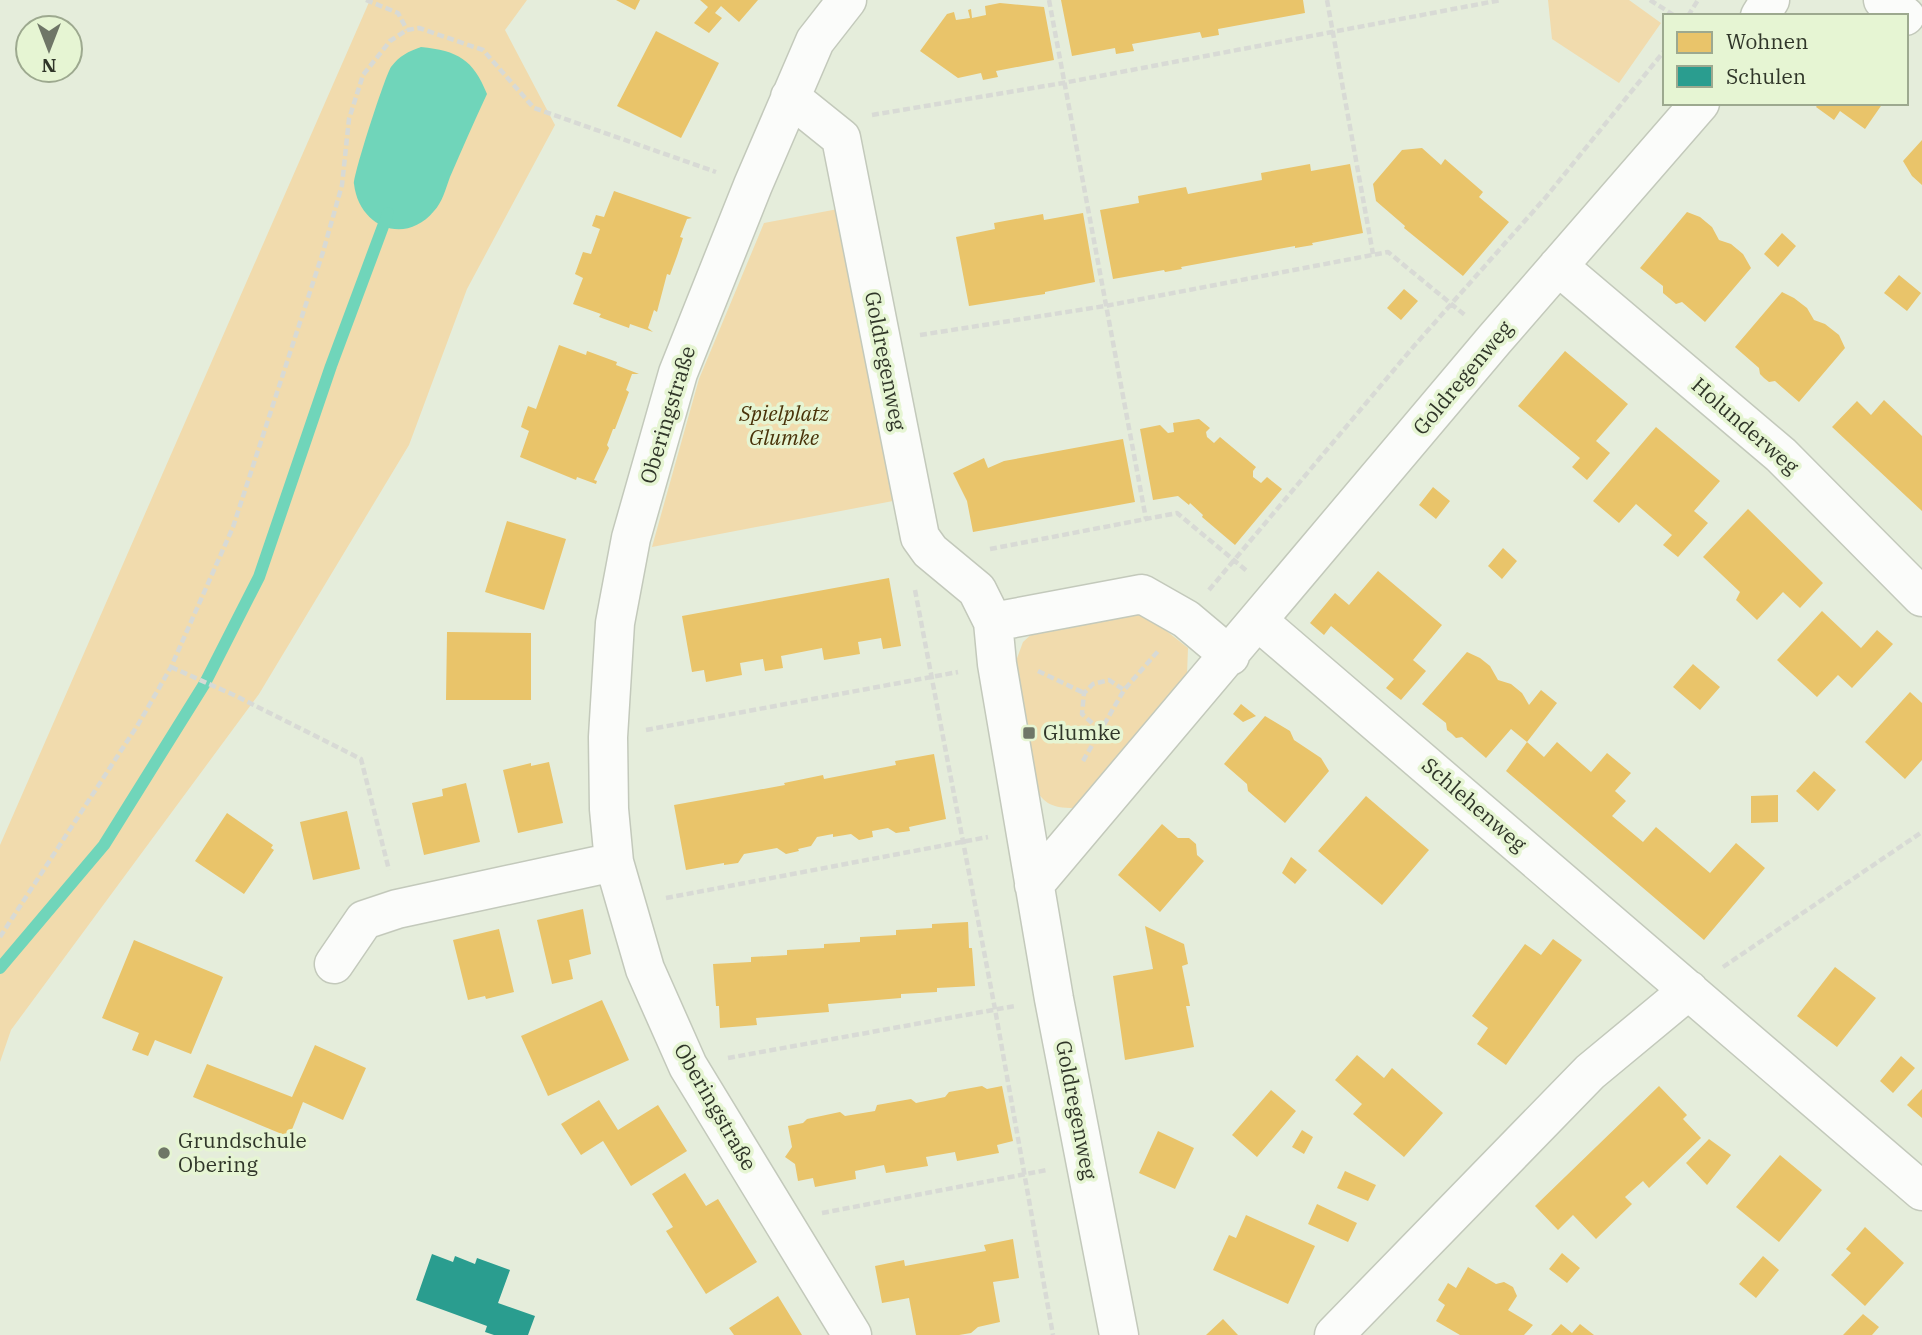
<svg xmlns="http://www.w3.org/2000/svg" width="1922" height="1335" viewBox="0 0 1922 1335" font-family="'IBM Plex Serif',serif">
	<rect width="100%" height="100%" fill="#e5eddb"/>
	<path fill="#f1dbad" d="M 370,0 L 527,0 L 505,30 L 555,125 L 467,289 L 409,445 L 259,694 L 11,1030 L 0,1062 L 0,845 Z
		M 1548,0 L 1629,0 L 1661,23 L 1619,83 L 1552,39 Z
		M 838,209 L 893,501 L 652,547 L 699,379 L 764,223 Z
		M 1135,606 L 1188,648 L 1187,675 L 1075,808 C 1049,808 1044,803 1030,782 L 1012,672 L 1023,642 L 1045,622 Z"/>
	<path fill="#70d5ba" d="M 421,47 C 458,51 473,59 487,94 C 474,122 462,149 450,177 C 446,188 442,203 434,211 C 405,246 359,227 354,184 C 353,175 385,76 391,67 C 400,55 408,52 421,47 Z"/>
	<path fill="#e9c46a" d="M 616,0 L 640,0 L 635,10 Z
		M 700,0 L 758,0 L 739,22 L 721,6 L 715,13 L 722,18 L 709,33 L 694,23 L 708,7 Z
		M 1061,0 L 1303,0 L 1305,13 L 1218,29 L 1219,35 L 1202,38 L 1200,32 L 1132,44 L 1134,51 L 1116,54 L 1115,48 L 1072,56 Z
		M 1000,3 L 1044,7 L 1054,60 L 996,71 L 998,77 L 983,80 L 981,73 L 958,78 L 920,51 L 947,14 L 954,12 L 956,20 L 970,18 L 968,10 L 971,9 L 972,18 L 986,15 L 985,6 Z
		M 656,31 L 719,63 L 681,138 L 617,106 Z
		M 1819,103 L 1883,103 L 1865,129 L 1840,111 L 1834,120 L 1816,107 Z
		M 1922,140 L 1922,185 L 1912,176 L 1903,161 Z
		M 1422,148 L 1441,165 L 1445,159 L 1483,192 L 1479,197 L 1509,222 L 1463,276 L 1404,228 L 1405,226 L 1376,201 L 1373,184 L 1402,150 Z
		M 1310,164 L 1311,171 L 1350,164 L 1363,233 L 1312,243 L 1313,245 L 1295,248 L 1295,246 L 1181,267 L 1182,269 L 1165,272 L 1164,270 L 1113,279 L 1100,210 L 1139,203 L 1138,196 L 1186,187 L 1188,194 L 1262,180 L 1261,173 Z
		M 614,191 L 692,218 L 687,219 L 680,237 L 683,238 L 677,256 L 670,275 L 667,274 L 657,312 L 654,310 L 648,328 L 653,332 L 630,324 L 629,328 L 599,317 L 601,314 L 573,304 L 583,278 L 575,274 L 583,252 L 591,254 L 600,229 L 592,226 L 596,215 L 604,217 Z
		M 1687,212 L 1700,217 L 1712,227 L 1719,240 L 1731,244 L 1743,254 L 1751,268 L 1705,322 L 1682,302 L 1676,304 L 1669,298 L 1663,293 L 1663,286 L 1640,268 Z
		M 1083,213 L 1095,282 L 1045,292 L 1045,294 L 969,306 L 956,237 L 995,229 L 994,223 L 1043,214 L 1044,220 Z
		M 1782,233 L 1796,246 L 1778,267 L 1764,254 Z
		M 1899,275 L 1921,293 L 1907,311 L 1884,293 Z
		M 1404,289 L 1418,301 L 1401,320 L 1387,308 Z
		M 1782,292 L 1794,298 L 1807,308 L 1814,320 L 1825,324 L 1839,335 L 1845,348 L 1799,402 L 1775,381 L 1769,382 L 1764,378 L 1760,374 L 1759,368 L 1735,347 Z
		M 559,345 L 586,355 L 587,351 L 617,362 L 616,365 L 639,374 L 632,374 L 626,390 L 629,392 L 615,429 L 613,429 L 607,445 L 609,448 L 594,480 L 597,481 L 596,484 L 577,477 L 576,480 L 520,457 L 529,431 L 521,427 L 524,417 L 528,406 L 536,409 Z
		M 1565,351 L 1628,404 L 1596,441 L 1610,453 L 1587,480 L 1572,467 L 1580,458 L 1518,406 Z
		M 1884,400 L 1922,436 L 1922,511 L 1832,427 L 1857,401 L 1871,415 Z
		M 1199,419 L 1210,428 L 1206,432 L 1207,437 L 1214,443 L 1220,437 L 1256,467 L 1253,471 L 1253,477 L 1261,483 L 1267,477 L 1282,489 L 1235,545 L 1202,517 L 1203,515 L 1190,503 L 1189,505 L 1178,496 L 1153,500 L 1140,429 L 1160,425 L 1168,433 L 1174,432 L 1173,423 Z
		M 1656,427 L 1720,481 L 1694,511 L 1708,523 L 1678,557 L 1663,545 L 1672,535 L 1636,504 L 1619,523 L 1593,501 Z
		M 1123,439 L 1135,502 L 973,532 L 967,501 L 953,473 L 984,458 L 988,468 L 1004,461 Z
		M 1433,487 L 1450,501 L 1436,519 L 1419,505 Z
		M 1748,509 L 1823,583 L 1800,608 L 1783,592 L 1757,620 L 1736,600 L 1740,592 L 1703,557 Z
		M 507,521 L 566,539 L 544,610 L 485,592 Z
		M 1503,548 L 1517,561 L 1502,579 L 1488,566 Z
		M 1378,571 L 1442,625 L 1413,660 L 1426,671 L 1401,700 L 1386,688 L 1394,679 L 1331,626 L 1324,635 L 1310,623 L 1335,593 L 1349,605 Z
		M 889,578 L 901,646 L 883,649 L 881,638 L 858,642 L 860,654 L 824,660 L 822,648 L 781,656 L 783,668 L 765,671 L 763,659 L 740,663 L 742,675 L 706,682 L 704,670 L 692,672 L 682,616 Z
		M 1822,611 L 1861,648 L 1877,630 L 1893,644 L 1852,688 L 1838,675 L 1817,697 L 1777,660 Z
		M 447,632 L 531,633 L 531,700 L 446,700 Z
		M 1467,652 L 1480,658 L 1490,666 L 1498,680 L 1511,684 L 1522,693 L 1529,705 L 1541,690 L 1557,703 L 1527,742 L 1511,729 L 1486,758 L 1462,737 L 1456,738 L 1452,734 L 1447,730 L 1446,723 L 1422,704 Z
		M 1693,664 L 1720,687 L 1700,710 L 1673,687 Z
		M 1910,692 L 1922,703 L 1922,760 L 1905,779 L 1865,742 Z
		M 1241,704 L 1256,716 L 1243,722 L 1233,714 Z
		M 1265,716 L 1290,731 L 1294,740 L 1321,758 L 1329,771 L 1285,823 L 1248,791 L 1247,784 L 1224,764 Z
		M 1527,742 L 1544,757 L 1557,742 L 1591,772 L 1607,753 L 1631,773 L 1615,791 L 1626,801 L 1612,816 L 1643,842 L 1656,827 L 1710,873 L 1736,843 L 1765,868 L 1704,940 L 1506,771 Z
		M 934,754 L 946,819 L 909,827 L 910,831 L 896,833 L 888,828 L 872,831 L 873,837 L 859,840 L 851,834 L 833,837 L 833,834 L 817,837 L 811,846 L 798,849 L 799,851 L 786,854 L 777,848 L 761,851 L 744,854 L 738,863 L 724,865 L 724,863 L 686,870 L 674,805 L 785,785 L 784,783 L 823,775 L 824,779 L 896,765 L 895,761 Z
		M 549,762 L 563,823 L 518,833 L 503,770 L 531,763 L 531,766 Z
		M 1814,771 L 1836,790 L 1818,811 L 1796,791 Z
		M 466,783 L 480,842 L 424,855 L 412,803 L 443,796 L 442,789 Z
		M 1778,795 L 1778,822 L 1751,823 L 1751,796 Z
		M 1366,796 L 1429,850 L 1382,905 L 1318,851 Z
		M 347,811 L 360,869 L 313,880 L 300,822 Z
		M 227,813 L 273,845 L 271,848 L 274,850 L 244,894 L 195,861 Z
		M 1162,824 L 1178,838 L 1189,838 L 1196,844 L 1197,855 L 1204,861 L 1160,912 L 1118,875 Z
		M 1291,857 L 1307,870 L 1295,884 L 1282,873 Z
		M 583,909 L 591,954 L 569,960 L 573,979 L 552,984 L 537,920 Z
		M 968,922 L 969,948 L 972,948 L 975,986 L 937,988 L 937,992 L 901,994 L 901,998 L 828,1004 L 829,1012 L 756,1018 L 757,1025 L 720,1028 L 719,1006 L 716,1006 L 713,964 L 751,962 L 751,957 L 787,955 L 787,950 L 824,948 L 824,944 L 860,942 L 860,937 L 896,935 L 896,930 L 932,928 L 932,924 Z
		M 1145,926 L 1184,944 L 1188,964 L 1182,966 L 1190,1006 L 1186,1006 L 1194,1047 L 1125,1060 L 1113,976 L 1153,969 Z
		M 499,929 L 514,992 L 486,999 L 485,996 L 468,1000 L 453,940 Z
		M 1553,939 L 1582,960 L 1506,1065 L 1477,1044 L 1488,1028 L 1472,1016 L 1525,944 L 1541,955 Z
		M 134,940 L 223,977 L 191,1054 L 155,1040 L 148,1056 L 132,1050 L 139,1033 L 102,1018 Z
		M 1835,967 L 1876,998 L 1837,1047 L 1797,1016 Z
		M 602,1000 L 629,1060 L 548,1096 L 521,1036 Z
		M 315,1045 L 366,1068 L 343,1120 L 303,1102 L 289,1137 L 193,1097 L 207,1064 L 292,1097 Z
		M 1357,1055 L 1384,1078 L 1392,1068 L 1443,1113 L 1404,1157 L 1353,1114 L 1362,1104 L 1335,1080 Z
		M 1901,1056 L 1915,1068 L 1893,1093 L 1880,1081 Z
		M 982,1086 L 987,1089 L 1002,1086 L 1013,1141 L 997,1145 L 999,1153 L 957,1161 L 955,1152 L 926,1157 L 928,1166 L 886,1173 L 884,1165 L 855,1171 L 856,1179 L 815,1187 L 813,1178 L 798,1181 L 795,1164 L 785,1157 L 792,1147 L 788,1126 L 803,1123 L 807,1119 L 840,1112 L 845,1116 L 875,1111 L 877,1105 L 911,1099 L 916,1103 L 945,1097 L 949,1092 Z
		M 1659,1086 L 1687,1115 L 1683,1119 L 1701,1138 L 1649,1188 L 1643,1181 L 1625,1197 L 1632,1204 L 1596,1239 L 1573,1215 L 1558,1230 L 1535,1206 Z
		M 1922,1089 L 1922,1118 L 1907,1105 Z
		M 1271,1090 L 1296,1111 L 1257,1157 L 1232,1135 Z
		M 599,1100 L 618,1130 L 658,1105 L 687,1151 L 631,1186 L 603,1141 L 581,1155 L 561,1124 Z
		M 1302,1130 L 1313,1137 L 1304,1154 L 1292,1147 Z
		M 1158,1131 L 1194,1148 L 1175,1189 L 1139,1173 Z
		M 1709,1139 L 1731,1155 L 1707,1185 L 1686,1163 Z
		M 1780,1155 L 1822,1190 L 1779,1242 L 1736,1207 Z
		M 1345,1171 L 1376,1185 L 1368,1201 L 1337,1188 Z
		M 685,1173 L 706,1206 L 718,1199 L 757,1262 L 706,1294 L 666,1231 L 673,1227 L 652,1194 Z
		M 1317,1204 L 1357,1223 L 1348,1242 L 1308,1224 Z
		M 1246,1215 L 1315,1246 L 1288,1304 L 1213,1270 L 1229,1235 L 1236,1238 Z
		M 1865,1227 L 1904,1263 L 1865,1306 L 1831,1275 L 1851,1253 L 1846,1249 Z
		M 1013,1239 L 1019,1278 L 993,1282 L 1000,1322 L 978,1327 L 971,1333 L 959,1335 L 916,1335 L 909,1298 L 882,1303 L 875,1266 L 904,1260 L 905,1266 L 986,1251 L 984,1245 Z
		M 1562,1253 L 1580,1268 L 1567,1283 L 1549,1269 Z
		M 1763,1256 L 1779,1270 L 1756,1298 L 1739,1284 Z
		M 1468,1267 L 1496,1284 L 1504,1282 L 1513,1287 L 1517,1296 L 1508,1310 L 1533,1325 L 1524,1335 L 1460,1335 L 1436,1321 L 1445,1305 L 1438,1300 L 1448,1283 L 1456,1288 Z
		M 778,1296 L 802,1335 L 734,1335 L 729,1328 Z
		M 1863,1314 L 1879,1327 L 1872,1335 L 1843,1335 Z
		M 1223,1319 L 1238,1335 L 1206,1335 Z
		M 1561,1324 L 1572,1333 L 1580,1324 L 1594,1335 L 1551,1335 Z"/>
	<path fill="#2a9d8f" d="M 432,1254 L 453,1262 L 455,1256 L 475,1264 L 477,1258 L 510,1270 L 498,1303 L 535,1316 L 528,1335 L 494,1335 L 485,1332 L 487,1326 L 416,1300 Z"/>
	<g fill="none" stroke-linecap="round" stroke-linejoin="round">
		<path stroke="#70d5ba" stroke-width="12" d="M 0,968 L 104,845 L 205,683 L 259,577 L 331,366 L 388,213"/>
		<defs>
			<path id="minor" d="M 847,0 L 815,41 L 753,185 L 678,373 L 631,538 L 615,623 L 608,737 L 609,809 L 614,862 L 645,969 L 688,1066 L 852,1335
				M 1883,0 L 1905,16
				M 1760,16 L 1770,0
				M 790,97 L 841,138 L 920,537 L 930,551 L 977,590 L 993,622
				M 1558,266 L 1781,455 L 1922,597
				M 1258,621 L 1922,1191
				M 1034,885 L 1494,340 L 1700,103
				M 334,964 L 364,920 L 397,909 L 614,862
				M 1119,1335 L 1054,999 L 997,664 L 993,622 L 1142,594 L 1186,619 L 1230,656
				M 1334,1335 L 1590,1072 L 1689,990"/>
		</defs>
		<use href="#minor" stroke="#c3c9bb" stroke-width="41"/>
		<path stroke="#d8dad5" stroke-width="4.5" stroke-dasharray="7 3.5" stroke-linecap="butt" d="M 366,0 L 398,13 L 407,30
			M 1049,0 L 1146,519
			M 1327,0 L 1373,254
			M 1650,0 L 1675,16
			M 1688,16 L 1698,0
			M 872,115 L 1063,83 L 1501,0
			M 920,335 L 1105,306 L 1388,252 L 1466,316
			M 990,549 L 1177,513 L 1247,571
			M 915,590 L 995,1009 L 1053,1335
			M 1209,590 L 1414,346 L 1546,197 L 1665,50
			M 171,667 L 236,696 L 361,759 L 389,870
			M 1038,671 L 1084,693
			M 646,730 L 958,672
			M 1100,730 L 1082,714 L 1084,693 L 1093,684 L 1109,680 L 1124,690
			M 1083,761 L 1124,690 L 1159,650
			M 666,898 L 988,837
			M 0,937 L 139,723 L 171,667 L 233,527 L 323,252 L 342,185 L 349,119 L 363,75 L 390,41 L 407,30 L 419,28 L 483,50 L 534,108 L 716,172
			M 1723,967 L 1922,832
			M 728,1058 L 1015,1006
			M 822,1213 L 1047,1170"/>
		<use href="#minor" stroke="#fbfcfa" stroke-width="38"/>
	</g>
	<g fill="#6f7667" stroke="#e6f5d3" stroke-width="2.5">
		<rect x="1022" y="726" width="14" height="14" rx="3.5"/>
		<circle cx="164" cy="1153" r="7"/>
	</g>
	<g text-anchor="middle" stroke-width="7" stroke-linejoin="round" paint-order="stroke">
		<g font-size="21" fill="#303629" stroke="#e6f5d3">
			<text transform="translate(885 361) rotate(79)" y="7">Goldregenweg</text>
			<text transform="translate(1463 378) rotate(-50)" y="7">Goldregenweg</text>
			<text transform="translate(668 415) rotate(-73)" y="7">Oberingstraße</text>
			<text transform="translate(1745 426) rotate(41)" y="7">Holunderweg</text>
			<text transform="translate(1474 805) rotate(41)" y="7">Schlehenweg</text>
			<text transform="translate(715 1107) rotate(60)" y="7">Oberingstraße</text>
			<text transform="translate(1076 1110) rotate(79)" y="7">Goldregenweg</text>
		</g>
		<g font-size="21" font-style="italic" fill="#493209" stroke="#e6f5d3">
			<text x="784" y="421">Spielplatz<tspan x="784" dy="24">Glumke</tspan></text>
		</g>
		<g font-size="21" fill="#303629" stroke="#e6f5d3" text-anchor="start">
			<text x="1043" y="740">Glumke</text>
			<text x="178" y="1148">Grundschule<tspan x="178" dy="24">Obering</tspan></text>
		</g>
	</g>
	<rect x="1663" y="14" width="245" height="91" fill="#e6f5d3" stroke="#9da98f" stroke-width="2"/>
	<rect x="1677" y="32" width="35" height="21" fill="#e9c46a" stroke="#9da98f" stroke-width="2"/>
	<text x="1726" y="49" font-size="21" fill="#303629">Wohnen</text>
	<rect x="1677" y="66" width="35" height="21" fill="#2a9d8f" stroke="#9da98f" stroke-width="2"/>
	<text x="1726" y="84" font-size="21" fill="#303629">Schulen</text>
	<g transform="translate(49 49) rotate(180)"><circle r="33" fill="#e6f5d3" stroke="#9da98f" stroke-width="2"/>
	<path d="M0-5L12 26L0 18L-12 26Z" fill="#6f7667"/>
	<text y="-10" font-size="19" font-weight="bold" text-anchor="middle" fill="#303629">N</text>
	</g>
</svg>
